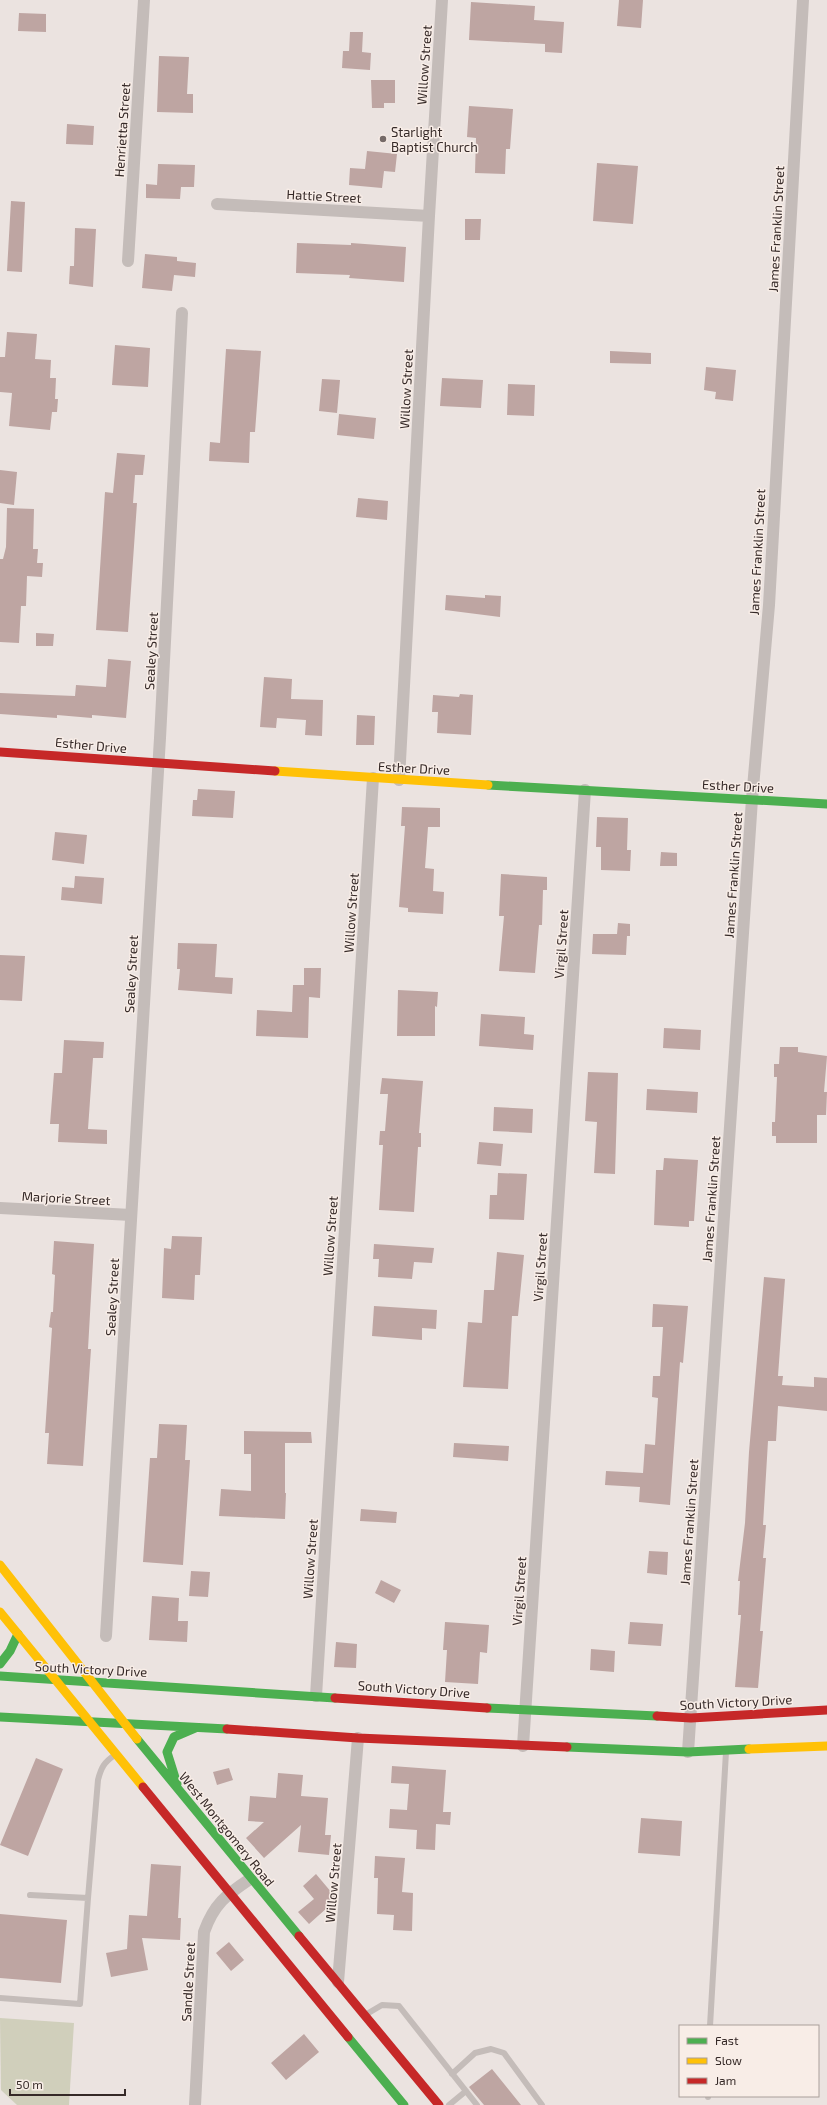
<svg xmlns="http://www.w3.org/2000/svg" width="827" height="2105" viewBox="0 0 827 2105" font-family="'Exo 2',sans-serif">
	<rect width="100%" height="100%" fill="#ebe3e0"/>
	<path fill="#d0cfbb" d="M 0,2018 L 74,2023 L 69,2105 L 17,2105 L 1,2090 Z"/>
	<path fill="#bea5a2" d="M 619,0 L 643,0 L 641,28 L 617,26 Z
		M 471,2 L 535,6 L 534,20 L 564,22 L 562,53 L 545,52 L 545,44 L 469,40 Z
		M 19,13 L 46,14 L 46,32 L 18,31 Z
		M 350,32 L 363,32 L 362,52 L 371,53 L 370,70 L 342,68 L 343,51 L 349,51 Z
		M 159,56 L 189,57 L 187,94 L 193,94 L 193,113 L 157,112 Z
		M 371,80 L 395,80 L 395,103 L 384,103 L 384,108 L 372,108 Z
		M 469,106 L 513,109 L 510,149 L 506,149 L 505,174 L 475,173 L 476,138 L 467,137 Z
		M 67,124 L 94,126 L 93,145 L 66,144 Z
		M 367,151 L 397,154 L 395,172 L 384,171 L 382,188 L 349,185 L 350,168 L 365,169 Z
		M 597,163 L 638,166 L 633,224 L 593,221 Z
		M 158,164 L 195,165 L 194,187 L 181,187 L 180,199 L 146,198 L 146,184 L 157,185 Z
		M 11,201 L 25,202 L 22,272 L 7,271 Z
		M 465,219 L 481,219 L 480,240 L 465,240 Z
		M 75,228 L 96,229 L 93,287 L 69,284 L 70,266 L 74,266 Z
		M 297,243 L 351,245 L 351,243 L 406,247 L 404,282 L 349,278 L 350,275 L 296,273 Z
		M 145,254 L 177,257 L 177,261 L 196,263 L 195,277 L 174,275 L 172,291 L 142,288 Z
		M 7,332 L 37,334 L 35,359 L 51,360 L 50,378 L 56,378 L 55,399 L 58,399 L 57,412 L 52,412 L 50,430 L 9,426 L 12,393 L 0,392 L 0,357 L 5,357 Z
		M 115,345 L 150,348 L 148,387 L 112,385 Z
		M 226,349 L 261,351 L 255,432 L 250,432 L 249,463 L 209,461 L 210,442 L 220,443 Z
		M 610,351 L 651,353 L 651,364 L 610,363 Z
		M 706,367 L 736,370 L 733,401 L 715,399 L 716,392 L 704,390 Z
		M 442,378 L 483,380 L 481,408 L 440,406 Z
		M 322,379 L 340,380 L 337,413 L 319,411 Z
		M 508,384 L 535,385 L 534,416 L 507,415 Z
		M 339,414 L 376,418 L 374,439 L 337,435 Z
		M 117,453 L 145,455 L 143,475 L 135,475 L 133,503 L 137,503 L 128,632 L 96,630 L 105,492 L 113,493 Z
		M 0,470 L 17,472 L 14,505 L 0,503 Z
		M 358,498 L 388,501 L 387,520 L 356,517 Z
		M 7,508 L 34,509 L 33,549 L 38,549 L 37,563 L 43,563 L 42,577 L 27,576 L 26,606 L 21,606 L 19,643 L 0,642 L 0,559 L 3,559 L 6,547 Z
		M 446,595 L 485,598 L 485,595 L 501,596 L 500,617 L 445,610 Z
		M 36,633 L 54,634 L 53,646 L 36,646 Z
		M 108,659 L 131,661 L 126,718 L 92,715 L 92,718 L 57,715 L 57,718 L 0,714 L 0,693 L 75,696 L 76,685 L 106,687 Z
		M 264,677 L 292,679 L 291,699 L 323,700 L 322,736 L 305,735 L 306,720 L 277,718 L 276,728 L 260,727 Z
		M 460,694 L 473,695 L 471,735 L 437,733 L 438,712 L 432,712 L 433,695 L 459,697 Z
		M 357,715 L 375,716 L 374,745 L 356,745 Z
		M 198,789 L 235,791 L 233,818 L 192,816 L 193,800 L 197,800 Z
		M 402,807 L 440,808 L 440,827 L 428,827 L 425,868 L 434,869 L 433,891 L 444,892 L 443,914 L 408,912 L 408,908 L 399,907 L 405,826 L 401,826 Z
		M 597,817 L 628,818 L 627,850 L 631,850 L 630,871 L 601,870 L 601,847 L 596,847 Z
		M 55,832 L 87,835 L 84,864 L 52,860 Z
		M 661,852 L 677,853 L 677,866 L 660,866 Z
		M 501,874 L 547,877 L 547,890 L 543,890 L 542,925 L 539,925 L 535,973 L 499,971 L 504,916 L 499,916 Z
		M 75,876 L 104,878 L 102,904 L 61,900 L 62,887 L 74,888 Z
		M 618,923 L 630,924 L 630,936 L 627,936 L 626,955 L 592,954 L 593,934 L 617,934 Z
		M 178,943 L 217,944 L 215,977 L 233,978 L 232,994 L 178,990 L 180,969 L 177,969 Z
		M 0,955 L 25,956 L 22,1001 L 0,1000 Z
		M 304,968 L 321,968 L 320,998 L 309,997 L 308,1038 L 256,1036 L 257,1010 L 292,1012 L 293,985 L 304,985 Z
		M 398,990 L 438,992 L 437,1007 L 435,1006 L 435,1036 L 397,1036 Z
		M 481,1014 L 525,1017 L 524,1034 L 534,1035 L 533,1050 L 479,1046 Z
		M 664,1028 L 701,1030 L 700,1050 L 663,1048 Z
		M 64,1040 L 104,1042 L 103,1058 L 93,1058 L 88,1129 L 107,1130 L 107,1144 L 58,1142 L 59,1124 L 50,1124 L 54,1073 L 62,1073 Z
		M 780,1047 L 798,1047 L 798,1052 L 827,1056 L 824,1092 L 827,1092 L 826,1115 L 817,1115 L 817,1143 L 776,1143 L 776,1136 L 772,1136 L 772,1122 L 775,1122 L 777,1077 L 774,1077 L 774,1064 L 779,1064 Z
		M 588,1072 L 618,1073 L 615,1174 L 594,1173 L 597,1122 L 585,1121 Z
		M 382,1078 L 423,1081 L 419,1133 L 421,1133 L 421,1147 L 418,1147 L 414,1212 L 379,1210 L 383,1145 L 379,1145 L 380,1131 L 385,1131 L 388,1094 L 380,1094 Z
		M 647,1089 L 698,1092 L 697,1113 L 646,1110 Z
		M 494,1107 L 533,1109 L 532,1133 L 493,1131 Z
		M 479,1142 L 503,1144 L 501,1166 L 477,1164 Z
		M 664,1158 L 698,1160 L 694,1221 L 689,1221 L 689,1227 L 654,1225 L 656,1170 L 663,1170 Z
		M 498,1173 L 527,1174 L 524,1220 L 489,1219 L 490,1195 L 497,1195 Z
		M 172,1236 L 202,1237 L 200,1275 L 195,1275 L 194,1300 L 162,1298 L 164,1248 L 171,1249 Z
		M 54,1241 L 94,1244 L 88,1349 L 91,1349 L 83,1466 L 47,1464 L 49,1433 L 45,1433 L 52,1328 L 49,1327 L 51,1312 L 53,1312 L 55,1275 L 52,1274 Z
		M 374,1244 L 434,1248 L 432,1263 L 414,1262 L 412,1279 L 378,1277 L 379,1259 L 373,1259 Z
		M 497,1252 L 524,1255 L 518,1316 L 512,1316 L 508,1389 L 463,1387 L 468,1322 L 482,1323 L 484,1290 L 494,1290 Z
		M 764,1277 L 785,1279 L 778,1376 L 783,1376 L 782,1385 L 814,1387 L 814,1377 L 827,1378 L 827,1411 L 778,1406 L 776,1441 L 768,1441 L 763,1525 L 766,1525 L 763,1558 L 766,1558 L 760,1631 L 763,1631 L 758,1688 L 735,1687 L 741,1615 L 738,1615 L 740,1581 L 738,1581 L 745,1523 L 749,1452 Z
		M 653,1304 L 688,1306 L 683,1363 L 680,1362 L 670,1505 L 639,1502 L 640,1487 L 605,1485 L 606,1471 L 643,1473 L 645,1444 L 655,1445 L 658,1398 L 652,1397 L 653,1376 L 660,1376 L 663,1327 L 652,1327 Z
		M 374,1306 L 437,1310 L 436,1329 L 422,1328 L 422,1340 L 372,1336 Z
		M 159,1424 L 187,1425 L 185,1460 L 190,1460 L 183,1565 L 143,1562 L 150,1458 L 157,1458 Z
		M 244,1431 L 311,1432 L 312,1443 L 285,1443 L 285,1493 L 286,1493 L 285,1519 L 219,1516 L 221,1489 L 251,1491 L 251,1454 L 244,1454 Z
		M 454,1443 L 509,1446 L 508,1461 L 453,1457 Z
		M 361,1509 L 397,1512 L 396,1523 L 360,1521 Z
		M 649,1551 L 668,1552 L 667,1575 L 647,1573 Z
		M 191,1571 L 210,1572 L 208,1597 L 189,1596 Z
		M 381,1580 L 401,1590 L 394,1603 L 375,1593 Z
		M 152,1596 L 179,1598 L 178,1621 L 188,1621 L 187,1642 L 149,1640 Z
		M 445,1622 L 489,1625 L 487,1653 L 480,1652 L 478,1684 L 445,1682 L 447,1650 L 443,1650 Z
		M 630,1622 L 663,1624 L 661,1646 L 628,1644 Z
		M 336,1642 L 357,1644 L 356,1668 L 334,1667 Z
		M 591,1649 L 615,1651 L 614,1672 L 590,1670 Z
		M 36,1758 L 63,1769 L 28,1856 L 0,1845 Z
		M 392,1766 L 446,1770 L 443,1812 L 451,1812 L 450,1825 L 436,1824 L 435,1850 L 416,1849 L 417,1830 L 389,1828 L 390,1809 L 407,1810 L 409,1784 L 391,1783 Z
		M 229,1768 L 233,1780 L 217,1785 L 213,1772 Z
		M 278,1773 L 303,1775 L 301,1796 L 328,1798 L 325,1835 L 331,1835 L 329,1855 L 298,1852 L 301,1825 L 264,1858 L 246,1838 L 264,1822 L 248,1821 L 250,1796 L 276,1798 Z
		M 641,1818 L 682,1821 L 680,1856 L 638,1853 Z
		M 375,1856 L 405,1858 L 402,1892 L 413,1893 L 412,1931 L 393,1930 L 394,1915 L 377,1914 L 378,1878 L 374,1878 Z
		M 151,1864 L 181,1866 L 178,1918 L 181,1918 L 180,1940 L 142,1938 L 148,1970 L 111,1977 L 106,1953 L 127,1949 L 129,1915 L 147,1916 Z
		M 316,1874 L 337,1899 L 309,1924 L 298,1912 L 314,1899 L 303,1886 Z
		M 0,1914 L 67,1920 L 61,1983 L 0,1978 Z
		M 229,1942 L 244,1960 L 231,1971 L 216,1953 Z
		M 304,2034 L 319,2052 L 286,2080 L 271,2063 Z
		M 492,2069 L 521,2105 L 484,2105 L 469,2087 Z"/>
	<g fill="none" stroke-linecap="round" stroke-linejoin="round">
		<path stroke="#c4bcb9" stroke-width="6" d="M 30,1895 L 88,1898 L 98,1780 C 101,1768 104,1762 115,1755
			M 0,1998 L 80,2004 L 88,1898
			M 365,2015 L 382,2005 L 399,2006 L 477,2105
			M 710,2026 L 726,1752
			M 452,2074 L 475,2053 L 491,2049 L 504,2053 L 542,2105
			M 708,2097 L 708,2096
			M 449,2105 L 466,2091"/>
		<path stroke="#c4bcb9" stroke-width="12" d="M 217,204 L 429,216
			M 128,261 L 144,0
			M 399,780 L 429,216 L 442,0
			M 0,1208 L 131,1215
			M 106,1636 L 160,738 L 182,313
			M 316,1696 L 373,778
			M 523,1746 L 585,790
			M 688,1752 L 752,799 L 769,605 L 803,0
			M 338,1982 L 358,1738
			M 195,2105 L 204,1932 C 214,1904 226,1895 250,1879"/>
		<path stroke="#4caf50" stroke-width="9" d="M 488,785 L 827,804
			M 0,1664 L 10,1651 L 18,1634
			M 0,1676 L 335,1698
			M 487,1708 L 657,1716
			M 0,1717 L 227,1729
			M 137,1739 L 299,1936
			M 567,1747 L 688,1752 L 749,1749
			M 177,1784 L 167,1752 L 174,1737 L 195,1728
			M 348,2037 L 404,2105"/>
		<path stroke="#ffc107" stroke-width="9" d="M 275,771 L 488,785
			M 0,1565 L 137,1739
			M 0,1612 L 143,1787
			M 749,1749 L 827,1746"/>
		<path stroke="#c62828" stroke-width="9" d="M 0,752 L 275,771
			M 335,1698 L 487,1708
			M 657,1716 L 691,1718 L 827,1710
			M 227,1729 L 358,1738 L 567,1747
			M 143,1787 L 348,2037
			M 299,1936 L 439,2105"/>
	</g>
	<circle fill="#756a68" stroke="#f8ede7" stroke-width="1.5" cx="383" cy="139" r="4"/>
	<g text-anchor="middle" stroke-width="3" stroke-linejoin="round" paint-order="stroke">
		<g font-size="13" fill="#352927" stroke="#f8ede7">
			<text transform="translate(424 65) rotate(-86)" y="5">Willow Street</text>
			<text transform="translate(122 130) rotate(-86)" y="5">Henrietta Street</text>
			<text transform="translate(324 196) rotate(3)" y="5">Hattie Street</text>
			<text transform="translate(776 229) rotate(-87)" y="5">James Franklin Street</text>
			<text transform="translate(406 389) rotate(-87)" y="5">Willow Street</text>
			<text transform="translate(757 552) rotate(-87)" y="5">James Franklin Street</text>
			<text transform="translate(151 651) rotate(-87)" y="5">Sealey Street</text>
			<text transform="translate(91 745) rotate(5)" y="5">Esther Drive</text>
			<text transform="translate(414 768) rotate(3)" y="5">Esther Drive</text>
			<text transform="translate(738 786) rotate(3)" y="5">Esther Drive</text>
			<text transform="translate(733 875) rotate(-86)" y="5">James Franklin Street</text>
			<text transform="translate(351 913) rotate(-86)" y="5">Willow Street</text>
			<text transform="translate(561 944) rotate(-86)" y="5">Virgil Street</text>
			<text transform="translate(131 974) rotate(-87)" y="5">Sealey Street</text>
			<text transform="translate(66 1198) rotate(3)" y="5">Marjorie Street</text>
			<text transform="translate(711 1199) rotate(-86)" y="5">James Franklin Street</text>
			<text transform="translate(330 1236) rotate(-86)" y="5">Willow Street</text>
			<text transform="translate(540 1267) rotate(-86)" y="5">Virgil Street</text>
			<text transform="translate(112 1297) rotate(-87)" y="5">Sealey Street</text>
			<text transform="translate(689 1522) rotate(-86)" y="5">James Franklin Street</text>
			<text transform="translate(310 1559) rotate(-86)" y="5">Willow Street</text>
			<text transform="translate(519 1591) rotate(-86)" y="5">Virgil Street</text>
			<text transform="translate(91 1669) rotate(3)" y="5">South Victory Drive</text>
			<text transform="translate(414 1689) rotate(4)" y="5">South Victory Drive</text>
			<text transform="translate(736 1702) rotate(-3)" y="5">South Victory Drive</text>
			<text transform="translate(227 1829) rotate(51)" y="5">West Montgomery Road</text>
			<text transform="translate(333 1883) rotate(-85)" y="5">Willow Street</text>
			<text transform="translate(188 1982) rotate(-87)" y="5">Sandle Street</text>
		</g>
		<g font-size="13" fill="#352927" stroke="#f8ede7" text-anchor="start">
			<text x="391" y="137">Starlight<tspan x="391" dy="15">Baptist Church</tspan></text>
		</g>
	</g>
	<rect x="679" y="2025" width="140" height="72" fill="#f8ede7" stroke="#aa9f9a"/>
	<rect x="687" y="2038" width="20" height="6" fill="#4caf50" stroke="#aa9f9a"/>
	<text x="715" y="2045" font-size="12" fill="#352927">Fast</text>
	<rect x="687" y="2058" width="20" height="6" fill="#ffc107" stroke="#aa9f9a"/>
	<text x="715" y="2065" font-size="12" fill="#352927">Slow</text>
	<rect x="687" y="2078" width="20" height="6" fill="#c62828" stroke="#aa9f9a"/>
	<text x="715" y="2085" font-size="12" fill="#352927">Jam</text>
	<path d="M10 2089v6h115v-6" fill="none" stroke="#352927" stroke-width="2"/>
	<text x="16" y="2089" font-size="12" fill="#352927" stroke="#f8ede7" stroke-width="3" paint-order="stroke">50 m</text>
</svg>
